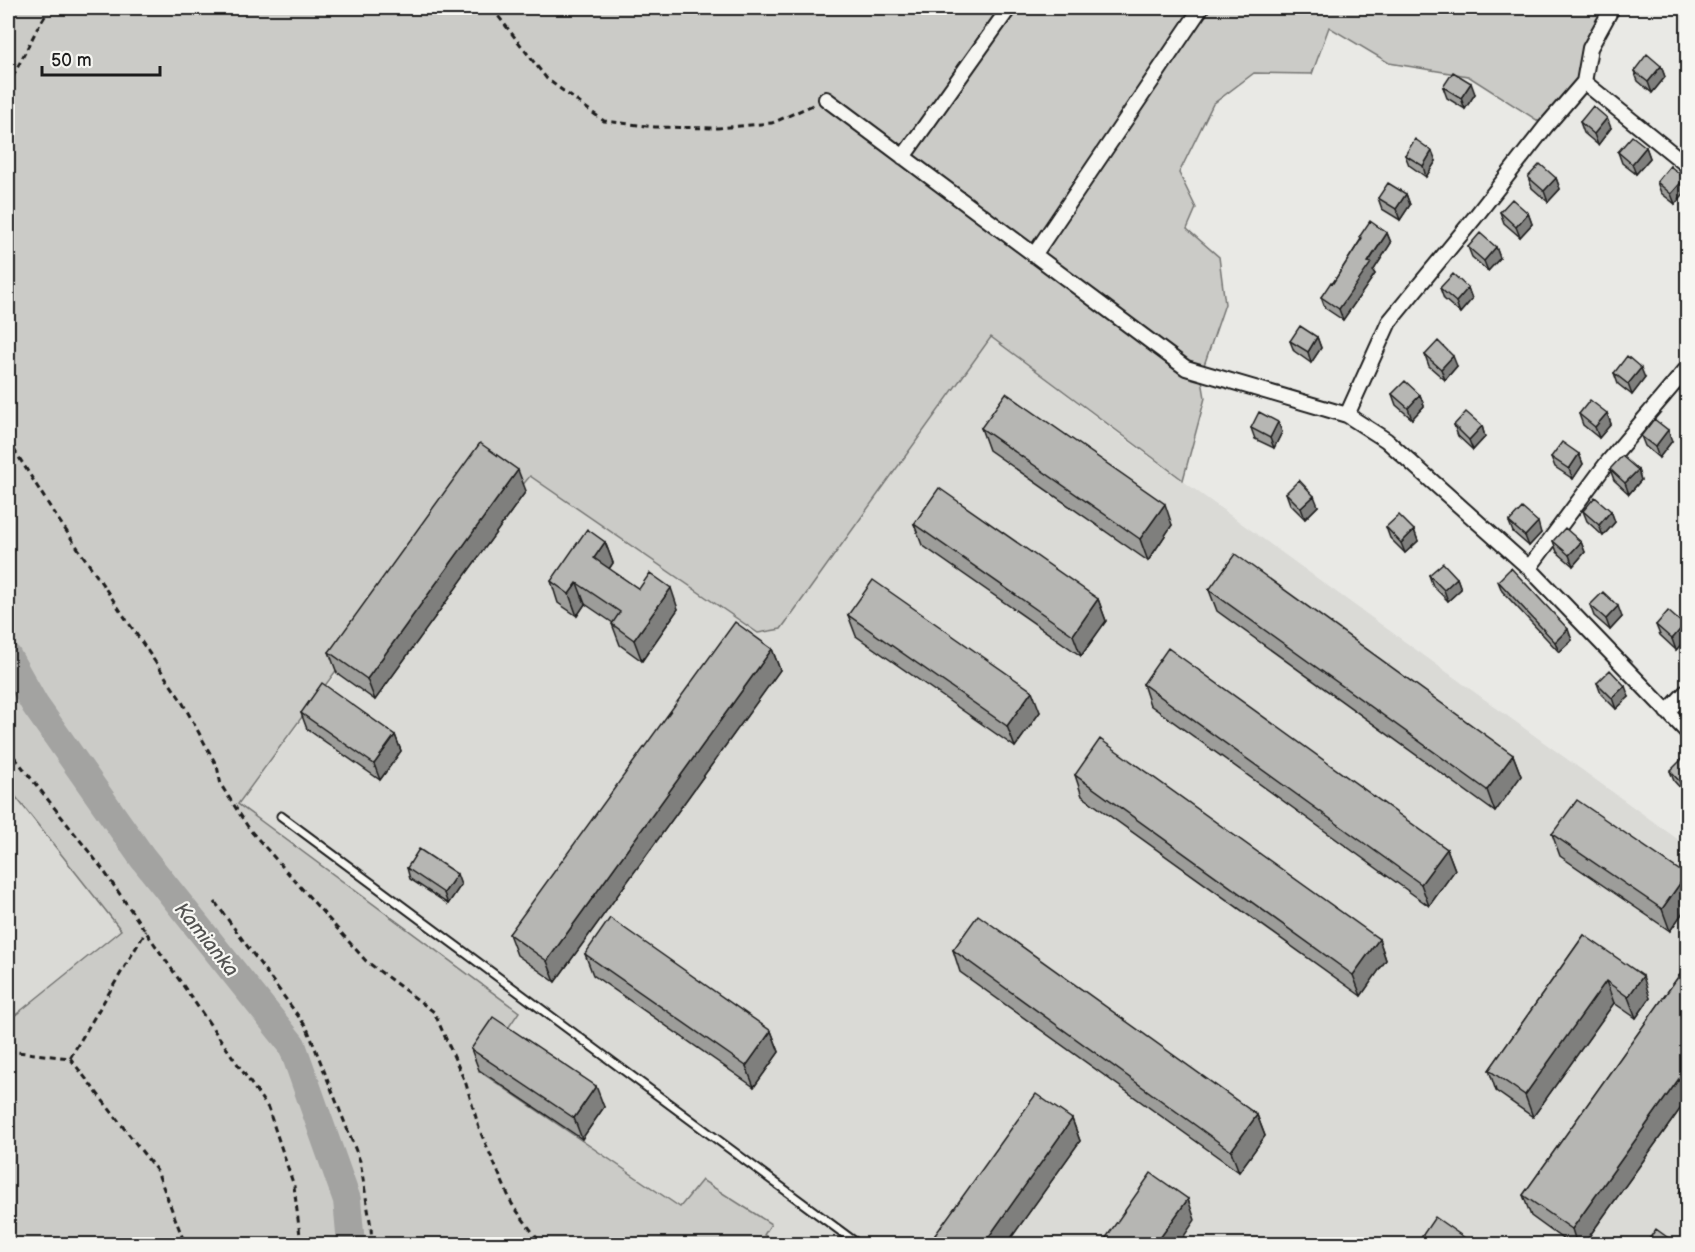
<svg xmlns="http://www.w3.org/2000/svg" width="1695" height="1252" viewBox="0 0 1695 1252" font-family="'Balsamiq Sans',sans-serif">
	<rect width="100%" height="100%" fill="#e9e9e5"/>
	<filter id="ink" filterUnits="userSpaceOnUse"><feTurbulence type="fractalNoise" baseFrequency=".0167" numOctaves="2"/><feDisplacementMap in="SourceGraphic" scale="12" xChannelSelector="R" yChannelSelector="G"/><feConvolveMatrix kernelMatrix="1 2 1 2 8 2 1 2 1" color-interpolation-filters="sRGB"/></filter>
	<g filter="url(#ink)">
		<path fill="#dadad6" d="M 991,337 L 1125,439 L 1687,846 L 1687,1244 L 779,1244 L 764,1235 L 771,1224 L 702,1180 L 681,1207 L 479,1070 L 519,1011 L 238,805 L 337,673 L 529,476 L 780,629 Z
			M 8,787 L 122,930 L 8,1021 Z"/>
		<path fill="#cbcbc7" stroke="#747472" stroke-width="1.5" d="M 8,8 L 1612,8 L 1584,82 L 1546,126 L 1468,76 L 1389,63 L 1329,27 L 1312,74 L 1254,73 L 1213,104 L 1179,173 L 1196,208 L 1187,229 L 1219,257 L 1225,304 L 1201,374 L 1205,398 L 1183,480 L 991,337 L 781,629 L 758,633 L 530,476 L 521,487 L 488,464 L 238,804 L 519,1012 L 479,1071 L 680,1207 L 702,1180 L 771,1224 L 764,1235 L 779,1244 L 8,1244 L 8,1021 L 121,930 L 8,787 Z"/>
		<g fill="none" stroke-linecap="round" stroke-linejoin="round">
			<path stroke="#a3a3a1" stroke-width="28" d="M 8,657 L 35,705 L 142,857 L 292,1045 L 347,1200 L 351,1244"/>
			<defs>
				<path id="lane" d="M 281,816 L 858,1244"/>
				<path id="street" d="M 1612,8 L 1590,48 L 1584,82 L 1546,126 L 1476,216 L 1389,322 L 1347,415 L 1386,440 L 1529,568 L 1688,733
					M 1584,82 L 1688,166
					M 826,99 L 1186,368 L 1347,415
					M 903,157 L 1009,8
					M 1034,255 L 1201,8
					M 1529,568 L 1607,463 L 1688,367
					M 1667,712 L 1688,690"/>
			</defs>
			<use href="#lane" stroke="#1c1c1c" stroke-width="11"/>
			<use href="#street" stroke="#1c1c1c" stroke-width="18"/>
			<path stroke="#1c1c1c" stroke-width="3" stroke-dasharray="6 4.5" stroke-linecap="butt" d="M 492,8 L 547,79 L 604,121 L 655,127 L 718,128 L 772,123 L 815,104
				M 8,86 L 37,29 L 50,8
				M 8,440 L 52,510 L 181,700 L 217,766 L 221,785 L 250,830 L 366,961 L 434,1012 L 466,1084 L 480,1131 L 512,1204 L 541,1244
				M 8,749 L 101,867 L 268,1108 L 294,1186 L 301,1244
				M 215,902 L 307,1028 L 360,1161 L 371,1227 L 372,1244
				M 8,1051 L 70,1058 L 157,1171 L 185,1244
				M 70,1058 L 146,931"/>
			<use href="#lane" stroke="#f6f6f2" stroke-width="7"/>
			<use href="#street" stroke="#f6f6f2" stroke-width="14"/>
		</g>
		<path fill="#9d9d9a" stroke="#1c1c1c" stroke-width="1.5" d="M 1661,66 L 1665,77 L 1652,93 L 1638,81 L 1634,71 Z
			M 1443,87 L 1475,94 L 1465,109 L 1447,98 Z
			M 1688,103 L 1688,120 L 1683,109 Z
			M 1580,122 L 1611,128 L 1598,145 L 1584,133 Z
			M 1646,147 L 1650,158 L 1636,174 L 1622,163 L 1618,152 Z
			M 1405,155 L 1436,161 L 1426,177 L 1409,165 Z
			M 1670,166 L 1675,204 L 1661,193 L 1657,182 Z
			M 1528,177 L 1556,178 L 1560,189 L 1548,202 L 1532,188 Z
			M 1406,194 L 1410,205 L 1400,220 L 1382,209 L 1378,198 Z
			M 1500,212 L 1528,213 L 1532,224 L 1520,237 L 1504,223 Z
			M 1387,233 L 1391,243 L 1373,271 L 1375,274 L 1343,320 L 1325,308 L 1321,297 L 1333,283 L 1361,239 L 1360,236 Z
			M 1468,247 L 1496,247 L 1500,258 L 1488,271 L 1472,257 Z
			M 1440,288 L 1468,288 L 1472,299 L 1460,313 L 1444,299 Z
			M 1317,337 L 1321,348 L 1311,363 L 1294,351 L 1290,341 Z
			M 1425,355 L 1457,366 L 1445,380 L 1429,366 Z
			M 1614,373 L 1645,378 L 1632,395 L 1618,384 Z
			M 1392,394 L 1420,395 L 1424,406 L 1412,419 L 1396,405 Z
			M 1607,413 L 1611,424 L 1599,438 L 1583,425 L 1579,414 Z
			M 1454,425 L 1482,426 L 1485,437 L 1473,450 L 1458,436 Z
			M 981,428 L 1172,525 L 1148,561 L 989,450 Z
			M 1251,428 L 1282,432 L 1274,448 L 1255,439 Z
			M 1641,436 L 1672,441 L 1659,458 L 1645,446 Z
			M 1579,454 L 1583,464 L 1573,479 L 1555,467 L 1551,457 Z
			M 1610,469 L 1638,470 L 1641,480 L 1629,494 L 1614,480 Z
			M 526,491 L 375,700 L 337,673 L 329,652 Z
			M 1286,493 L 1318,506 L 1305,519 L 1290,504 Z
			M 1583,511 L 1611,511 L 1615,522 L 1603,536 L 1587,521 Z
			M 1509,522 L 1541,533 L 1529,546 L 1513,532 Z
			M 914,524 L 1098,599 L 1106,621 L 1081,656 L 922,545 Z
			M 1386,527 L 1414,530 L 1418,541 L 1405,553 L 1390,538 Z
			M 1553,541 L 1581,542 L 1585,552 L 1573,566 L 1557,552 Z
			M 605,542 L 613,563 L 609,569 L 639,589 L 678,609 L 642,661 L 620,645 L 612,624 L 613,623 L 585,604 L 577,616 L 558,603 L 551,581 Z
			M 1429,575 L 1457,578 L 1461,589 L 1448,601 L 1433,586 Z
			M 1498,581 L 1572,640 L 1559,652 L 1502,591 Z
			M 1209,590 L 1513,755 L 1521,776 L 1495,812 L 1217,611 Z
			M 1590,605 L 1622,617 L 1610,630 L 1594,616 Z
			M 848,615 L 1040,712 L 1015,747 L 856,636 Z
			M 1656,625 L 1684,625 L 1688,634 L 1688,637 L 1676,650 L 1660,635 Z
			M 772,649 L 780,670 L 555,982 L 517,955 L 509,934 Z
			M 1597,683 L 1629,697 L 1616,709 L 1601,694 Z
			M 1143,684 L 1447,849 L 1455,870 L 1429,906 L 1150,705 Z
			M 301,713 L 395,735 L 401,751 L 380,780 L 307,729 Z
			M 1688,763 L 1688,796 L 1674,781 L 1670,771 Z
			M 1075,775 L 1379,939 L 1386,960 L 1361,996 L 1082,796 Z
			M 1552,834 L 1688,879 L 1688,905 L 1670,931 L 1560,856 Z
			M 407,868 L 461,885 L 448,904 L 410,879 Z
			M 1584,935 L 1650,998 L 1636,1018 L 1614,1003 L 1533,1117 L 1496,1091 L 1489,1070 Z
			M 953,950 L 1257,1115 L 1265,1136 L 1239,1172 L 960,972 Z
			M 585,954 L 771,1031 L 779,1052 L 754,1087 L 593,975 Z
			M 1688,963 L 1688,1098 L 1583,1245 L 1571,1245 L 1531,1216 L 1523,1195 Z
			M 471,1049 L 604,1107 L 582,1139 L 479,1070 Z
			M 1072,1119 L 1080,1141 L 1006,1245 L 939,1245 L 935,1235 Z
			M 1688,1181 L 1688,1215 L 1679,1193 Z"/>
		<path fill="#7f7f7d" stroke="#1c1c1c" stroke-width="1.5" d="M 1661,66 L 1665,77 L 1652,93 L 1648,82 Z
			M 1471,83 L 1475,94 L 1465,109 L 1461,98 Z
			M 1607,118 L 1611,128 L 1598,145 L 1594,134 Z
			M 1646,147 L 1650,158 L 1636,174 L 1632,164 Z
			M 1432,151 L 1436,161 L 1426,177 L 1423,166 Z
			M 1556,178 L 1560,189 L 1548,202 L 1544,191 Z
			M 1685,178 L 1688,186 L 1688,189 L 1675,204 L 1671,194 Z
			M 1406,194 L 1410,205 L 1400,220 L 1396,209 Z
			M 1528,213 L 1532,224 L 1520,237 L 1516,227 Z
			M 1387,233 L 1391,243 L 1373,271 L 1375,274 L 1343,320 L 1339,309 Z
			M 1496,247 L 1500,258 L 1488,271 L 1484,261 Z
			M 1468,288 L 1472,299 L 1460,313 L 1456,302 Z
			M 1317,337 L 1321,348 L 1311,363 L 1308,352 Z
			M 1453,356 L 1457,366 L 1445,380 L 1441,369 Z
			M 1641,368 L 1645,378 L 1632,395 L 1628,384 Z
			M 1420,395 L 1424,406 L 1412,419 L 1408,408 Z
			M 1607,413 L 1611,424 L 1599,438 L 1595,427 Z
			M 1278,422 L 1282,432 L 1274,448 L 1270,438 Z
			M 1482,426 L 1485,437 L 1473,450 L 1469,440 Z
			M 1668,430 L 1672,441 L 1659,458 L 1655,447 Z
			M 1579,454 L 1583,464 L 1573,479 L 1569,469 Z
			M 518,470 L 526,491 L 375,700 L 367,679 Z
			M 1638,470 L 1641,480 L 1629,494 L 1625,483 Z
			M 1314,496 L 1318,506 L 1305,519 L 1301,508 Z
			M 1165,504 L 1172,525 L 1148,561 L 1140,539 Z
			M 1611,511 L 1615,522 L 1603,536 L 1599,525 Z
			M 1538,522 L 1541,533 L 1529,546 L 1525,536 Z
			M 1414,530 L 1418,541 L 1405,553 L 1401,543 Z
			M 605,542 L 613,563 L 602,579 L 594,558 Z
			M 1581,542 L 1585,552 L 1573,566 L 1569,555 Z
			M 1457,578 L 1461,589 L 1448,601 L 1444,590 Z
			M 577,583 L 585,604 L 577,616 L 569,594 Z
			M 671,588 L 678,609 L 642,661 L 634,640 Z
			M 1098,599 L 1106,621 L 1081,656 L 1073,635 Z
			M 1618,606 L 1622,617 L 1610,630 L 1606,619 Z
			M 1684,625 L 1688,634 L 1688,637 L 1676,650 L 1672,639 Z
			M 1568,629 L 1572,640 L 1559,652 L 1555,642 Z
			M 772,649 L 780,670 L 555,982 L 547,961 Z
			M 1625,686 L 1629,697 L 1616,709 L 1612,698 Z
			M 1032,691 L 1040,712 L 1015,747 L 1007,726 Z
			M 395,735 L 401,751 L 380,780 L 374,764 Z
			M 1513,755 L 1521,776 L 1495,812 L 1487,790 Z
			M 1688,783 L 1688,794 L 1684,786 Z
			M 1447,849 L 1455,870 L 1429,906 L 1421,884 Z
			M 457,874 L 461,885 L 448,904 L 444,893 Z
			M 1686,875 L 1688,879 L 1688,905 L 1670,931 L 1662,909 Z
			M 1379,939 L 1386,960 L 1361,996 L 1353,975 Z
			M 1643,976 L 1650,998 L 1636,1018 L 1628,997 Z
			M 1606,981 L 1614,1003 L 1533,1117 L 1525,1095 Z
			M 771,1031 L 779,1052 L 754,1087 L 746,1066 Z
			M 1688,1066 L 1688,1098 L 1583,1245 L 1577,1245 L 1572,1229 Z
			M 596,1086 L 604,1107 L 582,1139 L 574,1118 Z
			M 1257,1115 L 1265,1136 L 1239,1172 L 1231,1151 Z
			M 1072,1119 L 1080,1141 L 1006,1245 L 983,1245 Z
			M 1188,1199 L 1195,1220 L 1178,1245 L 1155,1245 Z"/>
		<path fill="#b6b6b3" stroke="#1c1c1c" stroke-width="1.5" d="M 1647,54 L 1661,66 L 1648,82 L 1634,71 Z
			M 1453,72 L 1471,83 L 1461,98 L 1443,87 Z
			M 1688,103 L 1688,113 L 1683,109 Z
			M 1593,106 L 1607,118 L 1594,134 L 1580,122 Z
			M 1632,136 L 1646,147 L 1632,164 L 1618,152 Z
			M 1415,139 L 1432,151 L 1423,166 L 1405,155 Z
			M 1540,164 L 1556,178 L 1544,191 L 1528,177 Z
			M 1670,166 L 1685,178 L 1671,194 L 1657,182 Z
			M 1388,183 L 1406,194 L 1396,209 L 1378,198 Z
			M 1512,199 L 1528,213 L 1516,227 L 1500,212 Z
			M 1370,221 L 1387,233 L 1368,262 L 1371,263 L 1339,309 L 1321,297 L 1331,282 L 1333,283 L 1362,238 L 1360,236 Z
			M 1480,233 L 1496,247 L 1484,261 L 1468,247 Z
			M 1453,274 L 1468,288 L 1456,302 L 1440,288 Z
			M 1300,326 L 1317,337 L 1308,352 L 1290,341 Z
			M 1438,341 L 1453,356 L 1441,369 L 1425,355 Z
			M 1627,356 L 1641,368 L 1628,384 L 1614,373 Z
			M 1405,381 L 1420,395 L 1408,408 L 1392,394 Z
			M 1006,393 L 1165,504 L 1140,539 L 981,428 Z
			M 1590,400 L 1607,413 L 1595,427 L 1579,414 Z
			M 1259,412 L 1278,422 L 1270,438 L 1251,428 Z
			M 1466,412 L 1482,426 L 1469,440 L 1454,425 Z
			M 1654,419 L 1668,430 L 1655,447 L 1641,436 Z
			M 1562,442 L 1579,454 L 1569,469 L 1551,457 Z
			M 480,443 L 518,470 L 367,679 L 329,652 Z
			M 1622,456 L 1638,470 L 1625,483 L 1610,469 Z
			M 1299,480 L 1314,496 L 1301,508 L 1286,493 Z
			M 939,488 L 1098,599 L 1073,635 L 914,524 Z
			M 1595,497 L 1611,511 L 1599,525 L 1583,511 Z
			M 1522,508 L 1538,522 L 1525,536 L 1509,522 Z
			M 1399,515 L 1414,530 L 1401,543 L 1386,527 Z
			M 1565,528 L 1581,542 L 1569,555 L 1553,541 Z
			M 587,529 L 605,542 L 594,558 L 639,589 L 650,573 L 671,588 L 634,640 L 612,624 L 620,612 L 577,583 L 569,594 L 551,581 Z
			M 1235,554 L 1513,755 L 1487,790 L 1209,590 Z
			M 1443,563 L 1457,578 L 1444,590 L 1429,575 Z
			M 1511,568 L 1568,629 L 1555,642 L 1498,581 Z
			M 873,580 L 1032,691 L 1007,726 L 848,615 Z
			M 1603,592 L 1618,606 L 1606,619 L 1590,605 Z
			M 1668,611 L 1684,625 L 1672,639 L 1656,625 Z
			M 735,622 L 772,649 L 547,961 L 509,934 Z
			M 1168,648 L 1447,849 L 1421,884 L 1143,684 Z
			M 1610,670 L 1625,686 L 1612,698 L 1597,683 Z
			M 322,683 L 395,735 L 374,764 L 301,713 Z
			M 1100,739 L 1379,939 L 1353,975 L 1075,775 Z
			M 1683,758 L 1688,763 L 1688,783 L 1684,786 L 1670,771 Z
			M 1577,800 L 1686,875 L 1662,909 L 1552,834 Z
			M 419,849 L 457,874 L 444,893 L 407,868 Z
			M 978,915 L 1257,1115 L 1231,1151 L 953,950 Z
			M 610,918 L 771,1031 L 746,1066 L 585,954 Z
			M 1584,935 L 1643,976 L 1628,997 L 1606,981 L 1525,1095 L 1489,1070 Z
			M 1688,963 L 1688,1066 L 1572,1229 L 1523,1195 Z
			M 493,1017 L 596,1086 L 574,1118 L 471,1049 Z
			M 1036,1094 L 1072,1119 L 983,1245 L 949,1245 L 935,1235 Z
			M 1151,1173 L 1188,1199 L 1155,1245 L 1101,1245 Z
			M 1688,1181 L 1688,1199 L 1679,1193 Z
			M 1435,1217 L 1475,1245 L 1416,1245 Z
			M 1656,1229 L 1678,1245 L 1645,1245 Z"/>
	</g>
	<g text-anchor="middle" stroke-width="4.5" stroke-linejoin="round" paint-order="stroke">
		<g font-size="20" font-style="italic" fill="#525251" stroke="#f6f6f2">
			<text transform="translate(207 939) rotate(51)" y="7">Kamianka</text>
		</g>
	</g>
	<rect width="1695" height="1252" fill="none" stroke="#f6f6f2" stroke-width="30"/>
	<rect x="15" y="15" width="1665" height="1222" fill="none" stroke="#1c1c1c" stroke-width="2" filter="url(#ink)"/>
	<path d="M42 66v9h118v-9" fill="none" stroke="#1c1c1c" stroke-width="3"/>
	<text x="51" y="66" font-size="18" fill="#1c1c1c" stroke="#f6f6f2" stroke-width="4.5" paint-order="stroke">50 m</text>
</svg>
